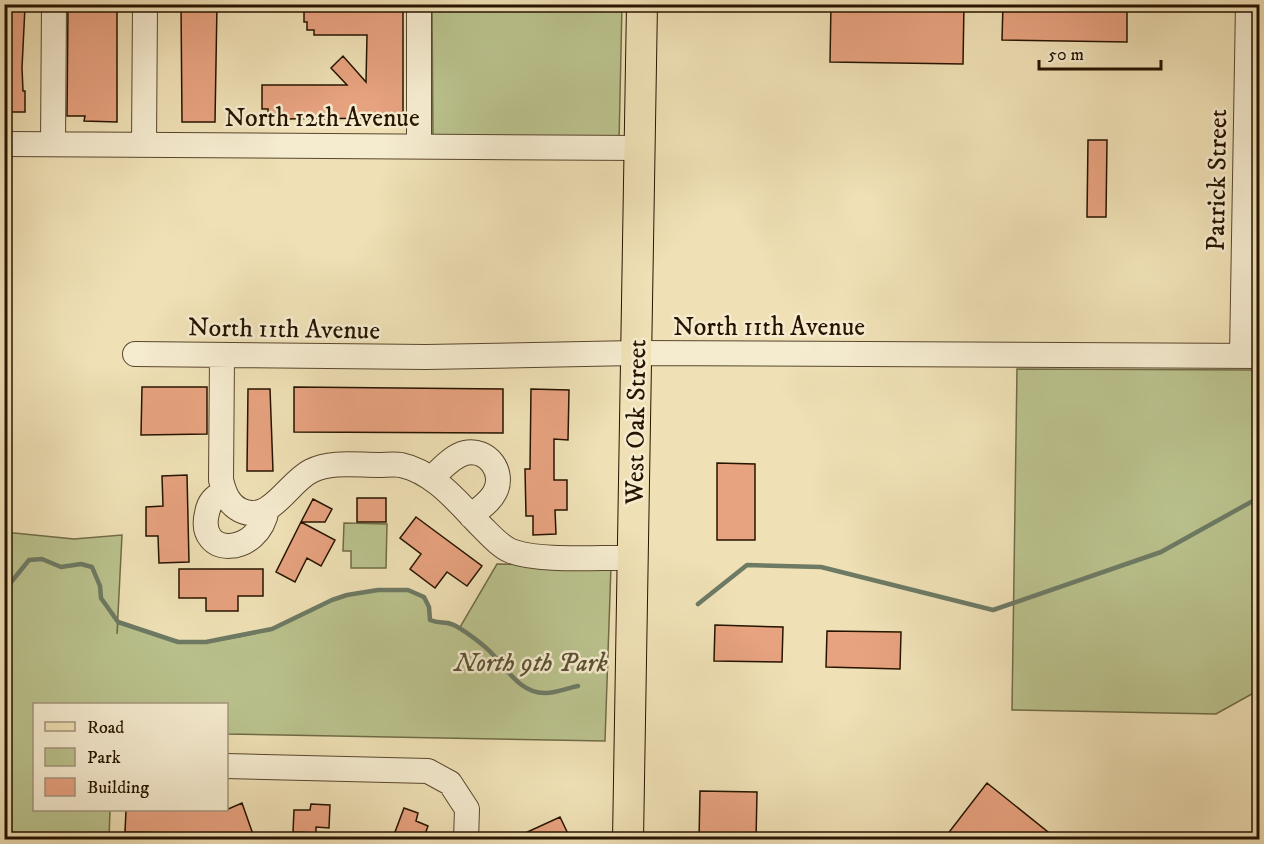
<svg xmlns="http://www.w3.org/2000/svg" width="1264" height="844" viewBox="0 0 1264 844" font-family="'IM FELL DW Pica',serif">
	<rect width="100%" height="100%" fill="#efe0b5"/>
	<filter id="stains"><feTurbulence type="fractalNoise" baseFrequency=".00333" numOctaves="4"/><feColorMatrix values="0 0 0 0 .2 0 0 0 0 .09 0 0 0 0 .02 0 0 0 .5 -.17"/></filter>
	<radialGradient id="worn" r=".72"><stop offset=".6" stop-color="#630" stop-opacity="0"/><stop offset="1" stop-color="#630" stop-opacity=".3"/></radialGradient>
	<path fill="#bac28d" stroke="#706b46" stroke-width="1.5" d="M 432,5 L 622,5 L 619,143 L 433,144 Z
		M 1017,369 L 1259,370 L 1259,690 L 1216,714 L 1012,710 Z
		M 344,523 L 387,524 L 386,568 L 351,568 L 351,551 L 343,551 Z
		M 4,532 L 74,539 L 122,535 L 117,634 L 118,622 C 147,632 175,645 207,642 C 222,640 260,634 274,628 C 294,620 312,608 332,600 C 351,592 409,581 424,599 C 430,605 429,613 430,620 C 441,625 449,622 459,629 L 497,564 L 611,566 L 605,741 L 227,734 L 226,704 L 34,704 L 34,810 L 110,810 L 109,839 L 5,839 Z"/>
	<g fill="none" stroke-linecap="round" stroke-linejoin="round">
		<path stroke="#6d7a64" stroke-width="4.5" d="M 4,586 L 8,586 L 29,560 L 42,559 L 61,567 L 81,564 L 92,567 L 100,586 L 101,598 L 118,622 L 178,642 L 206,642 L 272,629 L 332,600 L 347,595 L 378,590 L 408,590 L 424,597 L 429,607 L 430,620 C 437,623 441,622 448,623 C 456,624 477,640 484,646 C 503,661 517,694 546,693 C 556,693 568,688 578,686
			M 698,604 L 747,565 L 821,567 L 993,610 L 1161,552 L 1260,497"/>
	</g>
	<path fill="#e7a27f" stroke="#271400" stroke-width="1.5" d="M 181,4 L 217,4 L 215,122 L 182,122 Z
		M 304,4 L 403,4 L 403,118 L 279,119 L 279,114 L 268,114 L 268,109 L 262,109 L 262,85 L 347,85 L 331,68 L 343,56 L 366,82 L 367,35 L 314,35 L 314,30 L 307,30 L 307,22 L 304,22 Z
		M 831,4 L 964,4 L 963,64 L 830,62 Z
		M 1003,4 L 1127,4 L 1127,42 L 1002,40 Z
		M 4,7 L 25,7 L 22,68 L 23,91 L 25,91 L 25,112 L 4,112 Z
		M 68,7 L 117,9 L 117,122 L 84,121 L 85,116 L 67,116 Z
		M 1088,140 L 1107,140 L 1106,217 L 1087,217 Z
		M 142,387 L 207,387 L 207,434 L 141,435 Z
		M 294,387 L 503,389 L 503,433 L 294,432 Z
		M 248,389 L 270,389 L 273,471 L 247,471 Z
		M 531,389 L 569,390 L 568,440 L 554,439 L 554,480 L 567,480 L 567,510 L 555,510 L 556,534 L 533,535 L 533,516 L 526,516 L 525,469 L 530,469 Z
		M 717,463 L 755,464 L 755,540 L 717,540 Z
		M 187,475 L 189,562 L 159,563 L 158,536 L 146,536 L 146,507 L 163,506 L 162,476 Z
		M 357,498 L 386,498 L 386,522 L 357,522 Z
		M 313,499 L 332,509 L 325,522 L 301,522 Z
		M 416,517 L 482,566 L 467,586 L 447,572 L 435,588 L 410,569 L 421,554 L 400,538 Z
		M 301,522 L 335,540 L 321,566 L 307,558 L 295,582 L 276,572 Z
		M 179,569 L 263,569 L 263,596 L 238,596 L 238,611 L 206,611 L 206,598 L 179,598 Z
		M 715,625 L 783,627 L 782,662 L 714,661 Z
		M 827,631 L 901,632 L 900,669 L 826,667 Z
		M 987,783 L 1058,840 L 943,840 Z
		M 700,791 L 757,792 L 756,840 L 699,840 Z
		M 242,803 L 255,840 L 177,839 L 177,833 L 125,832 L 126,810 L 226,810 Z
		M 311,804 L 330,805 L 329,828 L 316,827 L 316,833 L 293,832 L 294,810 L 310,810 Z
		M 404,808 L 418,813 L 416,821 L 428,826 L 423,840 L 392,840 Z
		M 560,817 L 571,840 L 510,840 Z"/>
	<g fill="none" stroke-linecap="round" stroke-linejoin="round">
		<defs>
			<path id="minor" d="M 4,144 L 639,148
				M 53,144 L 54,4
				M 144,145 L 145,4
				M 419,146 L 419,4
				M 135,354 L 426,357 L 635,353 L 1260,356
				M 222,356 L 221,480 C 224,492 228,504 240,510 C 270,525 288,482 311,471 C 331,461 356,465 378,465 C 386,465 394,464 401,465 C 435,472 460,505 483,528 C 491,536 501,547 511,551 C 539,562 601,557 634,558
				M 1242,356 L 1248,4
				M 431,478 C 441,470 452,456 465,453 C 488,448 505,472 495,492 C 490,502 479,509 471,516
				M 224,492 C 214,497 209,502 207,513 C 196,558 259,557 267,509
				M 226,766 L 428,771 L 450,783 L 467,809 L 466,840"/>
			<path id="major" d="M 628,840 L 642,4"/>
		</defs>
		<use href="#minor" stroke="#59472d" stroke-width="26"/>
		<use href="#major" stroke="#271400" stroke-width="32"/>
		<use href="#minor" stroke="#f5ebcf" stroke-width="24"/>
		<use href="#major" stroke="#efe0b5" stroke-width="30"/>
	</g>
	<g text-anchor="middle" stroke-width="5" stroke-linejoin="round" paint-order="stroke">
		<g font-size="26" fill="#271400" stroke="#f5ebcf">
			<text x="322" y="126">North 12th Avenue</text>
			<text transform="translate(1216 180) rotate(-89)" y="9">Patrick Street</text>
			<text x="769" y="335">North 11th Avenue</text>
			<text transform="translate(284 328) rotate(1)" y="9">North 11th Avenue</text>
			<text transform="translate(635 422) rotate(-89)" y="9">West Oak Street</text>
		</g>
		<g font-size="26" font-style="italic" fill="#5a5131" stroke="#f5ebcf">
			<text x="531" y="671">North 9th Park</text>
		</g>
	</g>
	<rect width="1264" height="844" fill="none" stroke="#efe0b5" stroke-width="24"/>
	<rect x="6" y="6" width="1252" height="832" fill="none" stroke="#271400" stroke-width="3"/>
	<rect x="12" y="12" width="1240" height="820" fill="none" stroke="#271400" stroke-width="1.5"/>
	<rect x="33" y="703" width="195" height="108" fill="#f5ebcf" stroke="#a3957c" stroke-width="1.5"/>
	<rect x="45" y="722" width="30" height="9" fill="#efe0b5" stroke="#a3957c" stroke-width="1.5"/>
	<text x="87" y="733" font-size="18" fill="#271400">Road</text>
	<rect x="45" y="748" width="30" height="18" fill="#bac28d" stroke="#a3957c" stroke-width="1.5"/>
	<text x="87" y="763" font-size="18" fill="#271400">Park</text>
	<rect x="45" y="778" width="30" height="18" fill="#e7a27f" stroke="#a3957c" stroke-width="1.5"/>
	<text x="87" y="793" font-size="18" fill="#271400">Building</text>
	<path d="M1039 60v9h122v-9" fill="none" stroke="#271400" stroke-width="3"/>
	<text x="1048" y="60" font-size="18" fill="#271400" stroke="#f5ebcf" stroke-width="4.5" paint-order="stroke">50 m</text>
	<rect width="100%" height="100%" filter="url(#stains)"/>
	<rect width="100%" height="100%" fill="url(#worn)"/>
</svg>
